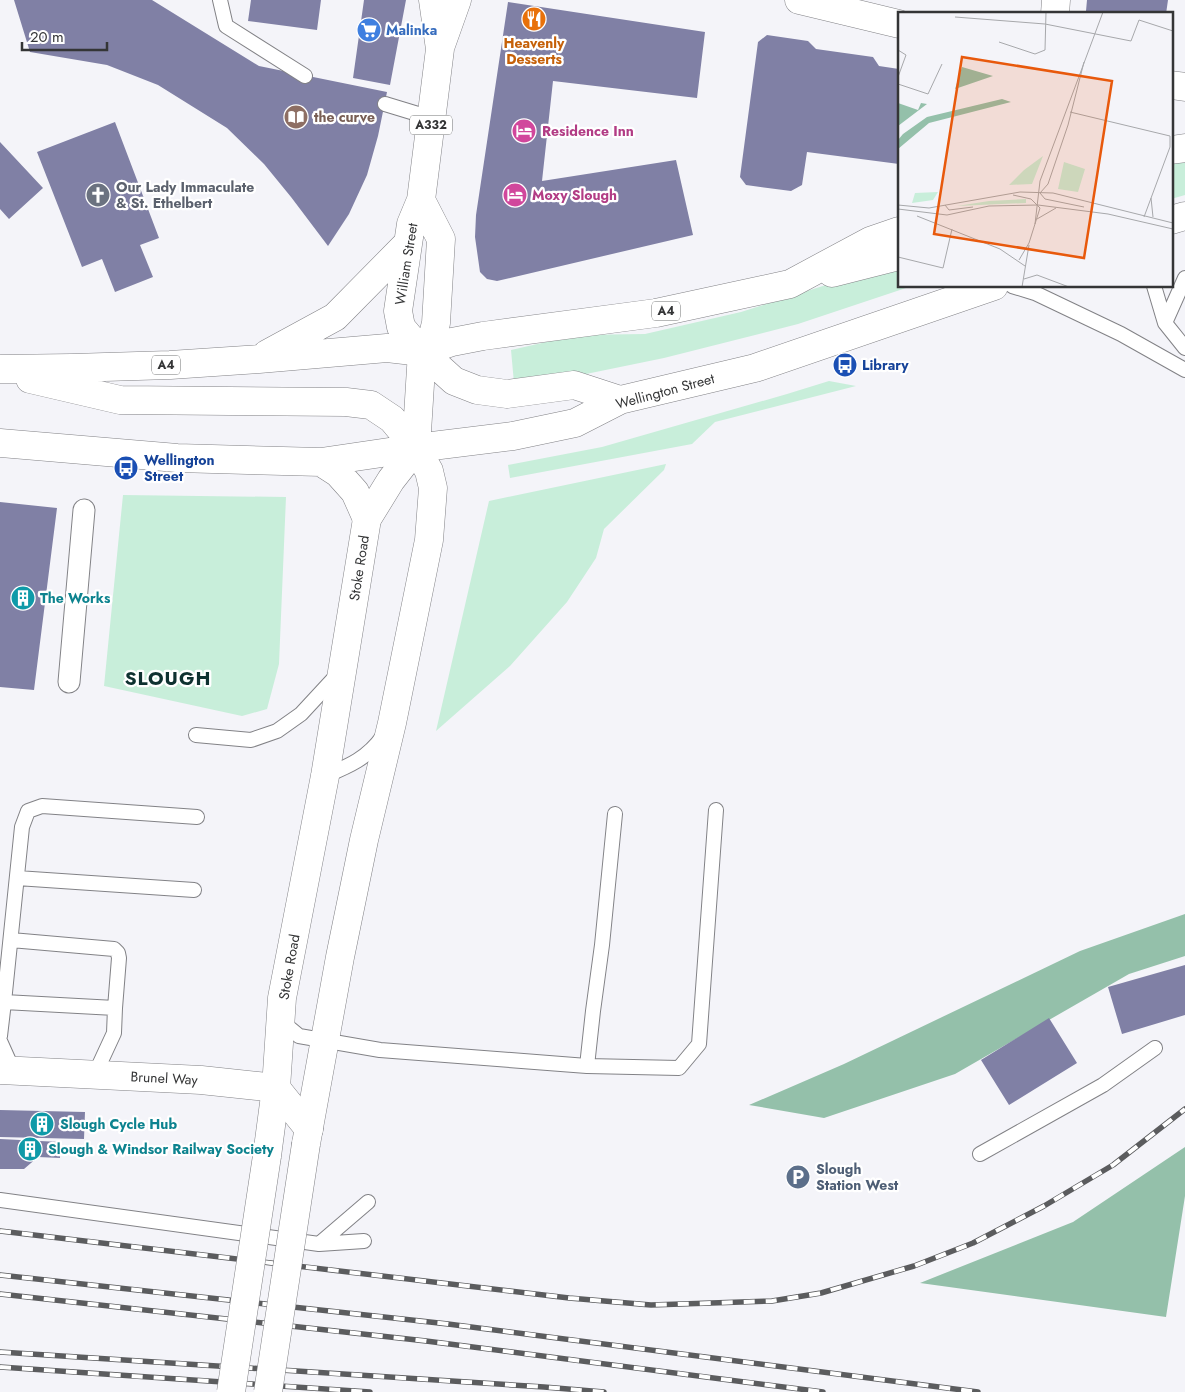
<svg xmlns="http://www.w3.org/2000/svg" width="1185" height="1392" viewBox="0 0 1185 1392" font-family="Jost,sans-serif">
	<rect width="100%" height="100%" fill="#f4f4f9"/>
	<path fill="#c8eeda" d="M 1185,160 L 1185,195 L 1171,199 L 1171,162 Z
		M 899,265 L 899,286 L 912,286 L 798,324 L 664,358 L 586,374 L 514,383 L 511,350 L 577,335 L 645,334 L 741,312 L 826,285 Z
		M 829,381 L 856,386 L 715,422 L 692,444 L 510,478 L 508,465 L 602,447 L 787,394 Z
		M 666,464 L 664,470 L 604,529 L 596,558 L 567,602 L 510,666 L 436,731 L 489,501 Z
		M 123,495 L 286,497 L 279,664 L 267,709 L 242,716 L 104,686 Z"/>
	<path fill="#94c0aa" d="M 1185,914 L 1185,956 L 1129,974 L 955,1074 L 824,1118 L 749,1105 L 844,1064 L 1080,951 Z
		M 1185,1147 L 1185,1196 L 1166,1317 L 920,1283 L 1073,1222 Z"/>
	<path fill="#8080a5" d="M 14,0 L 152,0 L 259,66 L 387,92 L 378,136 L 367,175 L 349,214 L 328,246 L 291,197 L 264,164 L 227,128 L 158,85 L 107,65 L 30,52 Z
		M 251,0 L 321,0 L 317,30 L 248,21 Z
		M 364,0 L 406,0 L 390,85 L 353,78 Z
		M 1087,0 L 1168,0 L 1166,14 L 1106,14 L 1086,11 Z
		M 508,2 L 705,32 L 697,98 L 553,81 L 542,181 L 676,160 L 693,235 L 497,281 L 487,279 L 480,272 L 475,237 L 476,215 Z
		M 767,35 L 808,41 L 816,49 L 873,57 L 879,66 L 899,69 L 899,164 L 807,152 L 802,185 L 791,191 L 746,185 L 740,177 L 758,42 Z
		M 115,122 L 159,238 L 140,245 L 153,277 L 115,292 L 102,259 L 82,267 L 37,152 Z
		M 0,142 L 43,188 L 9,219 L 0,209 Z
		M 0,502 L 57,508 L 34,690 L 0,687 Z
		M 1185,965 L 1185,1015 L 1122,1034 L 1108,987 Z
		M 1049,1018 L 1077,1063 L 1009,1105 L 981,1060 Z
		M 0,1110 L 85,1112 L 84,1139 L 0,1137 Z
		M 0,1139 L 60,1142 L 60,1158 L 38,1157 L 24,1169 L 0,1169 Z"/>
	<g fill="none" stroke-linecap="round" stroke-linejoin="round">
		<defs>
			<path id="service" d="M 220,0 L 226,26 L 305,76
				M 385,104 L 431,118
				M 1012,286 L 1035,293 L 1121,334 L 1185,370
				M 1154,286 L 1165,323 L 1185,348
				M 1165,323 L 1185,278
				M 196,735 L 251,740 L 277,731 L 301,714 L 338,674
				M 325,776 C 349,766 368,758 383,736
				M 17,878 L 194,890
				M 11,940 L 114,949 L 118,953 L 119,958 L 115,1008 L 4,1002 L 22,827 L 28,811 L 42,806 L 197,817
				M 281,1021 L 299,1036 L 380,1050 L 587,1066 L 679,1068 L 699,1044 L 716,810
				M 0,1036 L 4,1002
				M 0,1041 L 13,1070
				M 587,1066 L 593,1011 L 602,945 L 615,814
				M 95,1074 L 114,1033 L 115,1008
				M 980,1154 L 1103,1085 L 1155,1048
				M 0,1200 L 319,1244 L 368,1202
				M 319,1244 L 364,1241"/>
			<path id="pedestrian" d="M 69,682 L 84,510"/>
			<path id="minor" d="M 1055,14 L 1056,0
				M 0,1070 L 201,1080 L 276,1088 L 309,1129"/>
			<path id="secondary" d="M 267,1156 L 276,1088 L 282,998 L 325,776 L 367,519 L 391,480 L 416,448 L 429,471 L 433,488 L 429,540 L 392,723 L 364,840 L 340,957 L 306,1144"/>
			<path id="primary" d="M 433,0 L 440,49 L 421,200 L 411,224 L 398,311 L 401,327 L 422,352 L 454,381 L 477,390 L 507,394 L 574,385 L 620,400
				M 799,0 L 899,24
				M 441,45 L 457,0
				M 1171,85 L 1185,87
				M 1171,150 L 1185,148
				M 1171,220 L 1185,216
				M 832,273 L 899,256
				M 267,354 L 335,317 L 408,243
				M 0,369 L 72,368 L 170,365 L 259,359 L 387,348 L 422,352 L 452,342 L 483,336 L 656,313 L 790,284 L 870,241 L 899,231
				M 30,379 L 120,400 L 346,402 L 371,405 L 392,419 L 416,448
				M 0,443 L 177,458 L 321,462 L 416,448 L 513,436 L 575,423 L 620,400 L 755,368 L 994,286
				M 416,448 L 422,352 L 432,339 L 436,323 L 441,239 L 421,200
				M 321,462 L 338,473 L 355,492 L 367,519"/>
		</defs>
		<use href="#service" stroke="#828286" stroke-width="16"/>
		<use href="#pedestrian" stroke="#828286" stroke-width="23"/>
		<use href="#minor" stroke="#828286" stroke-width="29"/>
		<use href="#secondary" stroke="#828286" stroke-width="29"/>
		<use href="#primary" stroke="#828286" stroke-width="29"/>
		<use href="#service" stroke="#fff" stroke-width="14"/>
		<use href="#pedestrian" stroke="#fff" stroke-width="21"/>
		<use href="#minor" stroke="#fff" stroke-width="28"/>
		<use href="#secondary" stroke="#fff" stroke-width="28"/>
		<use href="#primary" stroke="#fff" stroke-width="28"/>
		<defs>
			<path id="rail" d="M 0,1231 L 569,1298 L 651,1305 L 772,1301 L 821,1293 L 914,1266 L 973,1243 L 1044,1206 L 1113,1165 L 1185,1109
				M 0,1275 L 448,1324 L 978,1392
				M 0,1294 L 426,1341 L 823,1392
				M 0,1352 L 544,1387 L 604,1392
				M 0,1367 L 370,1392"/>
		</defs>
		<use href="#rail" stroke="#5b5c5e" stroke-width="5.5"/>
		<use href="#rail" stroke="#fff" stroke-width="4" stroke-dasharray="11" stroke-linecap="butt"/>
		<defs>
			<path id="secondary-bridge" d="M 231,1392 L 267,1156
				M 268,1392 L 306,1144"/>
		</defs>
		<use href="#secondary-bridge" stroke="#828286" stroke-width="29" stroke-linecap="butt"/>
		<use href="#secondary-bridge" stroke="#fff" stroke-width="28"/>
	</g>
	<defs>
		<symbol id="restaurant-disc" viewBox="-11 -11 22 22"><circle r="9.5" fill="#e8710a" stroke="#fff"/><path d="M-5-6h1v4h1v-4h1v4h1v-4h1v5L-1.5 .5V6h-2V.5L-5-1ZM5-6V6H3V1.5H1.5Q1.5-4 5-6Z" fill="#fff"/></symbol>
		<symbol id="supermarket-disc" viewBox="-11 -11 22 22"><circle r="9.5" fill="#3f7fe0" stroke="#fff"/><path d="M-6-5.5h2.5l.6 2H6L4.5 2H-2.5L-4.4-4H-6ZM-1.5 3.2a1.3 1.3 0 1 0 .1 0ZM3 3.2a1.3 1.3 0 1 0 .1 0Z" fill="#fff"/></symbol>
		<symbol id="library-disc" viewBox="-11 -11 22 22"><circle r="9.5" fill="#8d6e63" stroke="#fff"/><path d="M-6-4Q-3-5.5-.7-3.5V5Q-3 3-6 4ZM6-4Q3-5.5 .7-3.5V5Q3 3 6 4Z" fill="#fff"/></symbol>
		<symbol id="hotel-disc" viewBox="-11 -11 22 22"><circle r="9.5" fill="#d1479c" stroke="#fff"/><path d="M-6-4.5h1.5V1H6V5H4.5V3h-9V5H-6ZM-4 0a1.8 1.8 0 1 1 3.6 0ZM.5 0V-2.5h3Q6-2.5 6 0Z" fill="#fff"/></symbol>
		<symbol id="church-disc" viewBox="-11 -11 22 22"><circle r="9.5" fill="#6b7280" stroke="#fff"/><path d="M-1.2-6h2.4v3.5h3.3v2.4h-3.3V6h-2.4V-.1h-3.3v-2.4h3.3Z" fill="#fff"/></symbol>
		<symbol id="bus-disc" viewBox="-11 -11 22 22"><circle r="9.5" fill="#1a4fb4" stroke="#fff"/><path d="M-5-6H5V4H4V6H2V4H-2V6H-4V4H-5ZM-3.5-4V0h7V-4ZM-3.5 1.2v1.5H-2V1.2ZM2 1.2v1.5H3.5V1.2Z" fill="#fff"/></symbol>
		<symbol id="building-disc" viewBox="-11 -11 22 22"><circle r="9.5" fill="#0f9aa8" stroke="#fff"/><path d="M-4-6H4V6H1V3H-1V6H-4ZM-2.5-4.3h1.7v1.8h-1.7ZM.8-4.3h1.7v1.8H.8ZM-2.5-1h1.7V.8h-1.7ZM.8-1h1.7V.8H.8Z" fill="#fff"/></symbol>
		<symbol id="parking-disc" viewBox="-11 -11 22 22"><circle r="9.5" fill="#5c6f8a" stroke="#fff"/><path d="M-3.5-5.5H1a3.5 3.5 0 0 1 0 7H-1V5.5H-3.5ZM-1-3.4V-.6H.8a1.4 1.4 0 0 0 0-2.8Z" fill="#fff"/></symbol>
	</defs>
	<g fill-rule="evenodd">
		<use href="#restaurant-disc" x="520" y="5" width="28" height="28"/>
		<use href="#supermarket-disc" x="355" y="16" width="28" height="28"/>
		<use href="#library-disc" x="282" y="103" width="28" height="28"/>
		<use href="#hotel-disc" x="510" y="117" width="28" height="28"/>
		<use href="#church-disc" x="84" y="181" width="28" height="28"/>
		<use href="#hotel-disc" x="501" y="181" width="28" height="28"/>
		<use href="#bus-disc" x="831" y="351" width="28" height="28"/>
		<use href="#bus-disc" x="112" y="454" width="28" height="28"/>
		<use href="#building-disc" x="9" y="584" width="28" height="28"/>
		<use href="#building-disc" x="28" y="1110" width="28" height="28"/>
		<use href="#building-disc" x="16" y="1135" width="28" height="28"/>
		<use href="#parking-disc" x="784" y="1163" width="28" height="28"/>
	</g>
	<g text-anchor="middle" stroke-width="4.5" stroke-linejoin="round" paint-order="stroke">
		<g fill="#fff" stroke="#717272" stroke-width="1">
			<rect x="410" y="115.5" width="42" height="19" rx="4"/>
			<rect x="652" y="301.5" width="28" height="19" rx="4"/>
			<rect x="152" y="355.5" width="28" height="19" rx="4"/>
		</g>
		<g font-size="12" font-weight="bold" fill="#343536">
			<text x="431" y="129">A332</text>
			<text x="666" y="315">A4</text>
			<text x="166" y="369">A4</text>
		</g>
		<g font-size="14" font-weight="bold" fill="#366cbe" stroke="#fff" text-anchor="start">
			<text x="386" y="35">Malinka</text>
		</g>
		<g font-size="14" font-weight="bold" fill="#c56008" stroke="#fff">
			<text x="534" y="48">Heavenly<tspan x="534" dy="16">Desserts</tspan></text>
		</g>
		<g font-size="14" font-weight="bold" fill="#785e54" stroke="#fff" text-anchor="start">
			<text x="314" y="122">the curve</text>
		</g>
		<g font-size="14" font-weight="bold" fill="#b23c85" stroke="#fff" text-anchor="start">
			<text x="542" y="136">Residence Inn</text>
			<text x="532" y="200">Moxy Slough</text>
		</g>
		<g font-size="14" font-weight="bold" fill="#5b616d" stroke="#fff" text-anchor="start">
			<text x="116" y="192">Our Lady Immaculate<tspan x="116" dy="16">&amp; St. Ethelbert</tspan></text>
		</g>
		<g font-size="14" fill="#343536" stroke="#fff">
			<text transform="translate(406 264) rotate(-81)" y="5">William Street</text>
			<text transform="translate(665 391) rotate(-15)" y="5">Wellington Street</text>
			<text transform="translate(359 568) rotate(-81)" y="5">Stoke Road</text>
			<text transform="translate(289 967) rotate(-80)" y="5">Stoke Road</text>
			<text transform="translate(164 1078) rotate(3)" y="5">Brunel Way</text>
		</g>
		<g font-size="14" font-weight="bold" fill="#164399" stroke="#fff" text-anchor="start">
			<text x="862" y="370">Library</text>
			<text x="144" y="465">Wellington<tspan x="144" dy="16">Street</tspan></text>
		</g>
		<g font-size="14" font-weight="bold" fill="#0d838f" stroke="#fff" text-anchor="start">
			<text x="40" y="603">The Works</text>
			<text x="60" y="1129">Slough Cycle Hub</text>
			<text x="48" y="1154">Slough &amp; Windsor Railway Society</text>
		</g>
		<g font-size="14" font-weight="bold" fill="#4e5e75" stroke="#fff" text-anchor="start">
			<text x="816" y="1174">Slough<tspan x="816" dy="16">Station West</tspan></text>
		</g>
		<g font-size="19" font-weight="bold" letter-spacing="1" fill="#0e3130" stroke="#fff">
			<text x="168" y="685">SLOUGH</text>
		</g>
	</g>
	<g transform="translate(898 12)">
		<rect width="275" height="275" fill="#f4f4f9"/>
		<path d="M 145,144 L 134,172 L 111,173 L 126,158 ZM 166,150 L 187,157 L 180,180 L 160,177 ZM 40,180 L 35,188 L 14,191 L 17,181 ZM 128,187 L 128,191 L 59,194 L 91,189 Z" fill="#c8eeda"/>
		<path d="M 64,55 L 95,64 L 57,77 ZM 104,87 L 113,90 L 31,111 L 0,137 L 0,128 L 5,122 L 29,105 ZM 0,91 L 20,98 L 23,91 L 29,92 L 0,114 Z" fill="#94c0aa"/>
		<path fill="none" stroke="#a7a8ab" stroke-width="1" d="M 57,5 L 147,12 L 233,29 L 241,8 L 275,19M 101,30 L 137,42 L 147,38 L 148,0M 0,38 L 8,43 L 0,65M 0,72 L 30,82 L 44,52M 172,100 L 272,124 L 272,135 L 246,205M 142,181 L 150,172 L 170,113 L 186,50M 142,181 L 147,187 L 186,195M 115,183 L 133,187 L 142,196 L 131,231 L 121,248M 253,186 L 255,205M 0,193 L 31,196 L 122,180 L 155,181 L 275,211M 47,193 L 51,198 L 75,195M 0,197 L 49,203 L 91,194 L 140,193 L 210,202 L 275,217M 19,204 L 102,237 L 127,254M 139,207 L 158,196M 137,212 L 142,169 L 205,0M 0,245 L 45,256 L 54,217M 126,267 L 139,263 L 171,275M 124,275 L 131,233"/>
		<path fill="#e8590c" fill-opacity="0.15" stroke="#e8590c" stroke-width="2.5" d="M 64,45 L 214,69 L 186,246 L 36,222 Z"/>
		<rect width="275" height="275" fill="none" stroke="#343536" stroke-width="2.5"/>
	</g>
	<path d="M22 42v8h85v-8" fill="none" stroke="#343536" stroke-width="2.5"/>
	<text x="30" y="42" font-size="15" fill="#343536" stroke="#ffffff" stroke-width="4" paint-order="stroke">20 m</text>
</svg>
